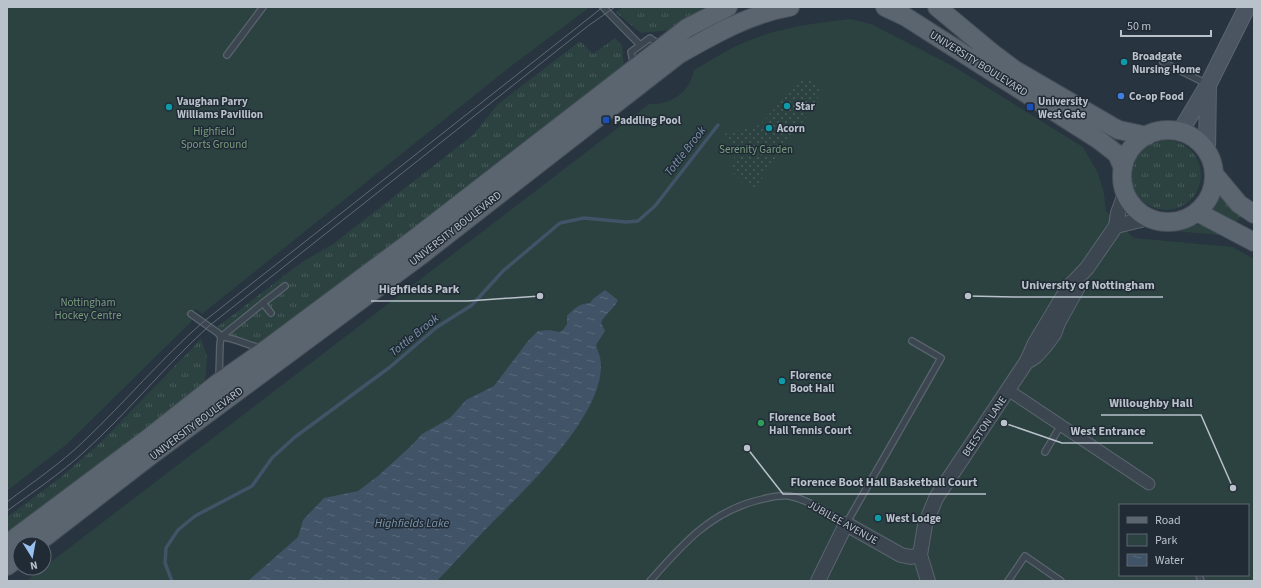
<svg xmlns="http://www.w3.org/2000/svg" width="1261" height="588" viewBox="0 0 1261 588" font-family="'Source Sans 3',sans-serif">
	<defs>
		<pattern id="grass-tufts" width="24" height="20" patternUnits="userSpaceOnUse"><rect width="24" height="20" fill="#2b4241"/><path d="M3 7l-1-3M5 7V3M7 7l1-3M15 17l-1-3M17 17v-4M19 17l1-3" fill="none" stroke="#485c5b"/></pattern>
		<pattern id="garden-dots" width="8" height="8" patternUnits="userSpaceOnUse"><rect width="8" height="8" fill="#2b4241"/><path d="M2 2h.1M6 6h.1" fill="none" stroke="#485c5b" stroke-width="1.8" stroke-linecap="round"/></pattern>
		<pattern id="water-ripples" width="26" height="14" patternUnits="userSpaceOnUse"><rect width="26" height="14" fill="#405367"/><path d="M2 4q2-2 4 0t4 0M15 11q2-2 4 0t4 0" fill="none" stroke="#5a6a7b"/></pattern>
	</defs>
	<rect width="100%" height="100%" fill="#28343f"/>
	<path fill="url(#grass-tufts)" d="M 624,7 L 705,7 L 671,30 L 641,33 L 615,12 Z
		M 615,38 L 622,45 L 624,69 L 256,350 L 222,341 L 212,331 L 302,262 L 333,244 L 473,135 L 497,105 L 580,41 L 593,54 Z
		M1131 175a35 35 0 1 1 70 0a35 35 0 1 1-70 0Z
		M 1219,191 L 1242,215 L 1235,224 L 1209,209 Z
		M 1191,224 L 1208,225 L 1223,235 L 1173,231 L 1185,228 Z
		M 201,339 L 207,357 L 205,383 L 7,533 L 7,517 L 60,478 L 100,443 Z"/>
	<path fill="#2b4241" fill-rule="evenodd" d="M 7,7 L 590,7 L 510,67 L 202,314 L 196,309 L 191,314 L 191,322 L 66,445 L 7,491 Z
		M 850,19 L 871,24 L 953,66 L 1083,147 L 1098,173 L 1104,193 L 1106,211 L 1134,238 L 1233,247 L 1254,259 L 1254,581 L 26,581 L 649,104 C 671,105 690,92 694,70 C 710,61 726,50 743,43 C 776,28 813,23 850,19 ZM 1120,505 L 1248,505 L 1248,575 L 1120,575 Z"/>
	<path fill="url(#garden-dots)" d="M 802,78 L 814,80 L 821,91 L 814,107 L 789,139 L 753,191 L 731,171 L 735,155 L 729,142 L 724,134 L 760,125 Z"/>
	<path fill="url(#water-ripples)" d="M 605,290 L 618,300 C 613,311 604,314 601,323 L 605,331 L 596,345 C 597,349 599,353 600,357 C 611,411 520,494 485,530 C 469,547 453,564 437,581 L 248,581 L 298,537 L 303,520 L 324,498 L 358,491 L 378,476 L 412,445 L 422,434 L 450,418 L 466,400 L 494,386 L 528,341 L 538,331 L 550,330 L 559,332 L 563,330 L 567,324 L 567,316 C 575,308 578,304 590,303 L 593,299 Z"/>
	<g fill="none" stroke-linecap="round" stroke-linejoin="round">
		<path stroke="#405367" stroke-width="3.5" d="M 172,581 L 165,563 L 166,548 L 178,530 L 195,516 L 252,486 L 272,458 L 295,437 L 390,367 L 437,327 L 472,305 L 503,271 L 560,223 L 584,218 L 626,222 L 638,221 L 655,206 L 718,125"/>
		<defs>
			<path id="service" d="M 603,7 L 640,45
				M 227,55 L 263,7
				M 1163,62 L 1207,84
				M 634,66 L 631,52 L 650,38 L 661,46
				M 263,303 L 285,286
				M 191,314 L 218,333 L 221,337 C 235,337 247,346 262,348
				M 219,377 L 220,344 L 221,337 L 263,303 L 271,313
				M 1045,452 L 1061,425
				M 1199,575 L 1201,581
				M 650,581 C 681,546 708,514 755,501 C 766,498 778,495 789,496 C 810,500 828,514 846,524 L 941,358 L 912,341
				M 1008,581 L 1025,556 L 1061,581"/>
			<path id="minor" d="M 1008,390 L 1149,484"/>
			<path id="tertiary" d="M 1116,226 L 1149,218
				M 1030,360 L 1036,356 L 1045,346 L 1054,334 L 1058,323 L 1079,285
				M 818,581 L 846,524 L 901,555 L 911,557 L 920,555
				M 928,581 L 920,555 L 925,525 L 936,498 L 1027,361 L 1035,343 L 1068,288 L 1087,268 L 1116,226 L 1118,213 L 1125,194"/>
			<path id="secondary" d="M 1180,132 L 1208,85 L 1247,7
				M 1207,152 L 1208,86"/>
			<path id="primary" d="M 885,7 L 906,17 L 1099,140 L 1117,154 L 1123,168
				M 937,7 L 991,52 L 1015,70 L 1113,127 L 1119,130 L 1147,136
				M1122 176a46 46 0 1 1 92 0a46 46 0 1 1-92 0Z
				M 1214,174 L 1239,204 L 1254,214
				M 1197,212 L 1254,242
				M 7,544 L 146,440 L 218,383 L 268,348 L 413,240 L 687,28 L 728,7
				M 36,544 L 150,456 L 420,256 L 678,55 C 713,35 749,14 790,7
				M 7,566 L 20,556"/>
		</defs>
		<use href="#service" stroke="#5a646d" stroke-width="8"/>
		<use href="#minor" stroke="#5a646d" stroke-width="13"/>
		<use href="#tertiary" stroke="#5a646d" stroke-width="16"/>
		<use href="#secondary" stroke="#5a646d" stroke-width="18"/>
		<use href="#primary" stroke="#464f59" stroke-width="20"/>
		<use href="#service" stroke="#3c4650" stroke-width="5.5"/>
		<use href="#minor" stroke="#3c4650" stroke-width="11"/>
		<use href="#tertiary" stroke="#3c4650" stroke-width="14"/>
		<use href="#secondary" stroke="#4b5562" stroke-width="16"/>
		<use href="#primary" stroke="#5a656f" stroke-width="18"/>
		<path stroke="#5f6a76" stroke-width="1" d="M 7,502 C 33,482 60,464 84,441 C 125,402 161,359 203,322 L 603,7
			M 7,511 C 33,492 60,474 84,452 C 128,412 165,366 209,326 L 588,26 L 615,7"/>
	</g>
	<g fill="#0f9aa8" stroke="#212b35" stroke-width="1.5">
		<circle cx="1124" cy="62" r="4"/>
		<circle cx="787" cy="106" r="4"/>
		<circle cx="169" cy="107" r="4"/>
		<circle cx="769" cy="128" r="4"/>
		<circle cx="782" cy="381" r="4"/>
		<circle cx="878" cy="518" r="4"/>
	</g>
	<circle fill="#3f7fe0" stroke="#212b35" stroke-width="1.5" cx="1121" cy="96" r="4"/>
	<g fill="#1a4fb4" stroke="#212b35" stroke-width="1.5">
		<rect x="1026" y="103" width="8" height="8" rx="2"/>
		<rect x="602" y="116" width="8" height="8" rx="2"/>
	</g>
	<circle fill="#2e9e5b" stroke="#212b35" stroke-width="1.5" cx="761" cy="423" r="4"/>
	<g text-anchor="middle" stroke-width="3" stroke-linejoin="round" paint-order="stroke">
		<g font-size="11" font-weight="bold" fill="#b9c1ca" stroke="#212b35" text-anchor="start">
			<text x="1132" y="60">Broadgate<tspan x="1132" dy="13">Nursing Home</tspan></text>
			<text x="1129" y="100">Co-op Food</text>
			<text x="177" y="105">Vaughan Parry<tspan x="177" dy="13">Williams Pavillion</tspan></text>
			<text x="1038" y="105">University<tspan x="1038" dy="13">West Gate</tspan></text>
			<text x="795" y="110">Star</text>
			<text x="614" y="124">Paddling Pool</text>
			<text x="777" y="132">Acorn</text>
			<text x="790" y="379">Florence<tspan x="790" dy="13">Boot Hall</tspan></text>
			<text x="769" y="421">Florence Boot<tspan x="769" dy="13">Hall Tennis Court</tspan></text>
			<text x="886" y="522">West Lodge</text>
		</g>
		<g font-size="11" fill="#b9c1ca" stroke="#212b35">
			<text transform="translate(979 63) rotate(32)" y="4">UNIVERSITY BOULEVARD</text>
			<text transform="translate(455 228) rotate(-38)" y="4">UNIVERSITY BOULEVARD</text>
			<text transform="translate(196 423) rotate(-37)" y="4">UNIVERSITY BOULEVARD</text>
			<text transform="translate(984 426) rotate(-56)" y="4">BEESTON LANE</text>
			<text transform="translate(843 522) rotate(29)" y="4">JUBILEE AVENUE</text>
		</g>
		<g font-size="11" fill="#799e7f" stroke="#212b35">
			<text x="214" y="135">Highfield<tspan x="214" dy="13">Sports Ground</tspan></text>
			<text x="756" y="153">Serenity Garden</text>
			<text x="88" y="306">Nottingham<tspan x="88" dy="13">Hockey Centre</tspan></text>
		</g>
		<g font-size="12" font-style="italic" fill="#7c94aa" stroke="#212b35">
			<text transform="translate(685 151) rotate(-52)" y="4">Tottle Brook</text>
			<text transform="translate(414 335) rotate(-39)" y="4">Tottle Brook</text>
			<text x="412" y="527">Highfields Lake</text>
		</g>
	</g>
	<path fill="none" stroke="#b9c1ca" stroke-width="1.5" d="M968 296L1014 297H1163M540 296L468 301H371M1233 488L1201 415H1101M1004 423L1062 443H1153M747 448L783 494H986"/>
	<g fill="#b9c1ca" stroke="#212b35" stroke-width="1.5">
		<circle cx="968" cy="296" r="4"/>
		<circle cx="540" cy="296" r="4"/>
		<circle cx="1233" cy="488" r="4"/>
		<circle cx="1004" cy="423" r="4"/>
		<circle cx="747" cy="448" r="4"/>
	</g>
	<g font-size="12" text-anchor="middle" font-weight="bold" fill="#b9c1ca" stroke="#212b35" stroke-width="3" stroke-linejoin="round" paint-order="stroke">
		<text x="1088" y="289">University of Nottingham</text>
		<text x="419" y="293">Highfields Park</text>
		<text x="1151" y="407">Willoughby Hall</text>
		<text x="1108" y="435">West Entrance</text>
		<text x="884" y="486">Florence Boot Hall Basketball Court</text>
	</g>
	<rect width="1261" height="588" fill="none" stroke="#b9c1ca" stroke-width="16"/>
	<rect x="1119" y="504" width="130" height="72" fill="#212b35" stroke="#5e6771"/>
	<rect x="1127" y="517" width="20" height="6" fill="#5a656f" stroke="#5e6771"/>
	<text x="1155" y="524" font-size="12" fill="#b9c1ca">Road</text>
	<rect x="1127" y="534" width="20" height="12" fill="#2b4241" stroke="#5e6771"/>
	<text x="1155" y="544" font-size="12" fill="#b9c1ca">Park</text>
	<rect x="1127" y="554" width="20" height="12" fill="url(#water-ripples)" stroke="#5e6771"/>
	<text x="1155" y="564" font-size="12" fill="#b9c1ca">Water</text>
	<g transform="translate(32 556) rotate(169)"><circle r="19" fill="#212b35" stroke="#5e6771"/>
	<path d="M0-3L7 15L0 10L-7 15Z" fill="#98c1f0"/>
	<text y="-6" font-size="11" font-weight="bold" text-anchor="middle" fill="#b9c1ca">N</text>
	</g>
	<path d="M1121 30v6h90v-6" fill="none" stroke="#b9c1ca" stroke-width="2"/>
	<text x="1127" y="30" font-size="12" fill="#b9c1ca" stroke="#212b35" stroke-width="3" paint-order="stroke">50 m</text>
</svg>
